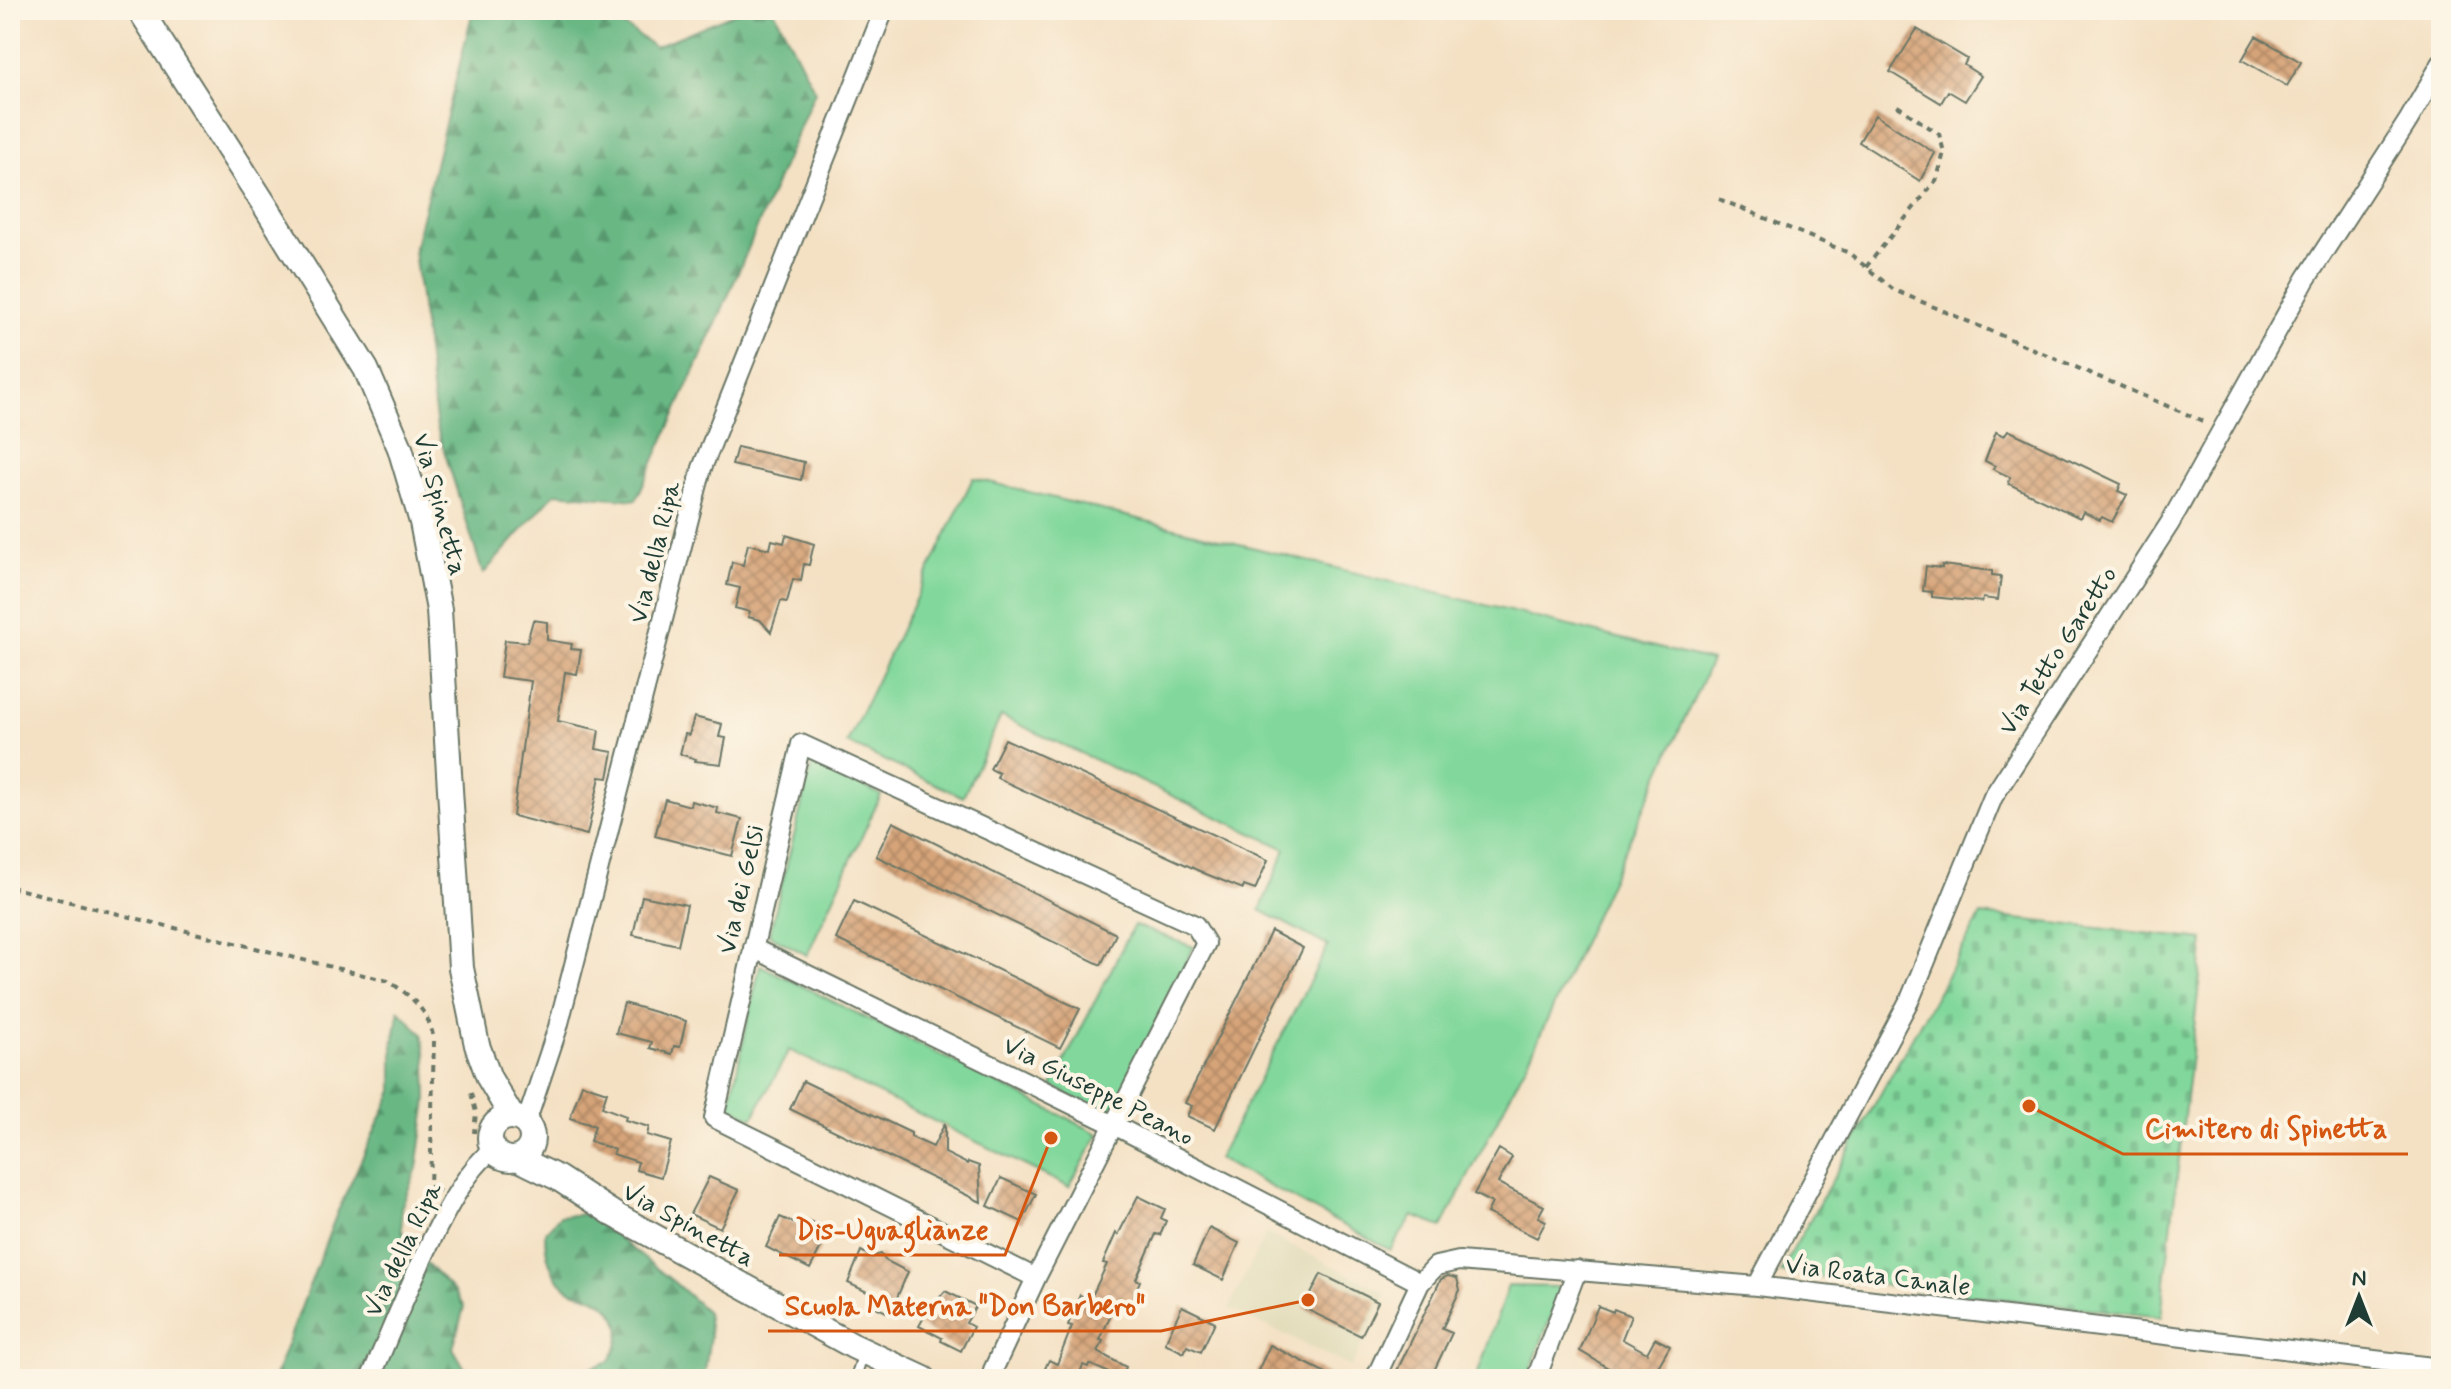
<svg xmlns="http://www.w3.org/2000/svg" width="2451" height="1389" viewBox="0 0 2451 1389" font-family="Mynerve,sans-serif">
	<defs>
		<pattern id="forest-firs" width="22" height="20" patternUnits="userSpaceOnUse" patternTransform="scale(2)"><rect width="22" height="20" fill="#69b884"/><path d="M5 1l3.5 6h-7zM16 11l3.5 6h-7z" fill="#56976d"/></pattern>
		<pattern id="cemetery-stones" width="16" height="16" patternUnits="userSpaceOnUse" patternTransform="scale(2)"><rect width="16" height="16" fill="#82d89c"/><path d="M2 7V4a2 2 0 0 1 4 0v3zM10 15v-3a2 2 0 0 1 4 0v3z" fill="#70ba87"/></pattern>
		<pattern id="building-cross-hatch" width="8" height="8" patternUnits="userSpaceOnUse" patternTransform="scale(2)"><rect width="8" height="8" fill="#d7a479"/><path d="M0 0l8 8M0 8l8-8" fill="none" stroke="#ae8764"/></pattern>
	</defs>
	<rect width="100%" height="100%" fill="#fcf5e5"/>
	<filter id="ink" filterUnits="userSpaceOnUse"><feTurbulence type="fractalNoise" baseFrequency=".0125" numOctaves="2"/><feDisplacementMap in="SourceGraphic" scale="16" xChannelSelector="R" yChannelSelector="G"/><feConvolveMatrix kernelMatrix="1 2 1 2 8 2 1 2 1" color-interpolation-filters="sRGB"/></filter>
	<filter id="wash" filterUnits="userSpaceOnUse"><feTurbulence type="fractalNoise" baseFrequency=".006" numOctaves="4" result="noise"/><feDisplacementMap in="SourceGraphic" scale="32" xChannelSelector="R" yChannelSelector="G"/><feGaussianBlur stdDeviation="1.8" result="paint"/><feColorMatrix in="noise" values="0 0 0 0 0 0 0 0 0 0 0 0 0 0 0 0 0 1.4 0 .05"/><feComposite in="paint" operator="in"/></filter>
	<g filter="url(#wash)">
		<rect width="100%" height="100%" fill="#f4e1c4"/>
		<path fill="#e2dcba" d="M 1266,1233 L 1387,1293 L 1351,1367 L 1229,1308 Z"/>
		<path fill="#82d89c" stroke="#508a68" stroke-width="2" d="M 973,478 L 1711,661 L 1533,1051 L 1442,1227 L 1413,1216 L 1390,1250 L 1218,1159 L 1328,946 L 1260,910 L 1286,849 L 1001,716 L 963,797 L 847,743 Z
			M 813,760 L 881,795 L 807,955 L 769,935 Z
			M 1134,925 L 1194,947 L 1109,1117 L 1052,1086 Z
			M 760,965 L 1099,1134 L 1069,1187 L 789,1050 L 753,1118 L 729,1107 Z
			M 1508,1286 L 1562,1287 L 1527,1379 L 1476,1379 Z"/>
		<path fill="url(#forest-firs)" stroke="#447a5c" stroke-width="2" d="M 473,10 L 602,10 L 655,47 L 742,10 L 774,10 L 815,91 L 720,315 L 636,500 L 555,493 L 483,574 L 437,428 L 414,250 Z
			M 399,1010 L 422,1034 L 426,1056 L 427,1100 L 417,1168 L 401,1208 L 402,1231 L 414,1251 L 452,1289 L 464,1307 L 453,1348 L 471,1379 L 274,1379 L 337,1213 L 393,1091 L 393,1045 Z
			M 588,1214 L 675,1283 L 707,1312 L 710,1335 L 704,1379 L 561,1379 L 610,1361 C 627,1332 622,1310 590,1296 C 583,1293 573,1293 567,1288 C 549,1274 545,1253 545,1232 L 560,1216 Z"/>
		<path fill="url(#cemetery-stones)" stroke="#508a68" stroke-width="2" d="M 1981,915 L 2204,940 L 2161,1317 L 1780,1273 Z"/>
		<g id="blocks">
			<path fill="url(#building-cross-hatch)" d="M 1917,29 L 1967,59 L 1964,65 L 1981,76 L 1965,101 L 1948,91 L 1941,103 L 1890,72 Z
				M 2256,36 L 2301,62 L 2287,86 L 2242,60 Z
				M 1875,115 L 1935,153 L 1920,181 L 1859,142 Z
				M 2008,430 L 2121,484 L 2118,491 L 2127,495 L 2112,522 L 2102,517 L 2100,520 L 2083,512 L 2080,518 L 2009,484 L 2010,477 L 1993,469 L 1995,466 L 1985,461 L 1996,432 L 2004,436 Z
				M 737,447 L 804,462 L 801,480 L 732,465 Z
				M 786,535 L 814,544 L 809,565 L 804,564 L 801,581 L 793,579 L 787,602 L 781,601 L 771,632 L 760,620 L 748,617 L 750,612 L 735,608 L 740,588 L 727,585 L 732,562 L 743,565 L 748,544 L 770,549 L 772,540 L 784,543 Z
				M 1942,565 L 1992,571 L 1992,575 L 2001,576 L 1998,600 L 1983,598 L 1982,602 L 1932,597 L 1932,592 L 1923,591 L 1926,566 L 1942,568 Z
				M 533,620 L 547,622 L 547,640 L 572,644 L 571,649 L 581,650 L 577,674 L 565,672 L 558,721 L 599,730 L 596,749 L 613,752 L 608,778 L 600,777 L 587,835 L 513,816 L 531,681 L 500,677 L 505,640 L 527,642 Z
				M 694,717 L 722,724 L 719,737 L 726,738 L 721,764 L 695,761 L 696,759 L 680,754 L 685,734 L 689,735 Z
				M 1005,739 L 1268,860 L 1255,890 L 1244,886 L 1243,889 L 1206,874 L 997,778 L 999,773 L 990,769 Z
				M 665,799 L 690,806 L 691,801 L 718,808 L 717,813 L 742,819 L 732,856 L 655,836 Z
				M 893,822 L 1116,934 L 1101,965 L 876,856 Z
				M 642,896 L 687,905 L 678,945 L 633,935 Z
				M 854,901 L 1080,1009 L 1060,1048 L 836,939 Z
				M 1271,931 L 1303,948 L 1215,1129 L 1187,1116 L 1192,1106 L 1185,1103 Z
				M 624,1003 L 686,1021 L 680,1047 L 674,1046 L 672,1054 L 650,1048 L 652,1042 L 616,1033 Z
				M 803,1081 L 911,1133 L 911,1137 L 933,1147 L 945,1123 L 945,1153 L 967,1164 L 968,1162 L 979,1166 L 981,1202 L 790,1109 Z
				M 582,1084 L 607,1092 L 602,1107 L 626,1116 L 625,1120 L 649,1127 L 647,1135 L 671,1142 L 661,1177 L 636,1170 L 638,1162 L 613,1154 L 615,1150 L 590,1141 L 595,1126 L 570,1118 Z
				M 1499,1149 L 1512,1157 L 1498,1183 L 1544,1206 L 1538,1217 L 1546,1221 L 1537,1238 L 1487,1213 L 1492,1203 L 1474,1194 Z
				M 709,1177 L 739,1190 L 720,1228 L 690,1214 Z
				M 1001,1178 L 1036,1194 L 1022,1222 L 988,1206 Z
				M 1138,1196 L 1165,1209 L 1161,1218 L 1166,1221 L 1160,1235 L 1156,1234 L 1136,1279 L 1140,1281 L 1130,1304 L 1124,1302 L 1122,1306 L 1116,1302 L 1100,1340 L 1103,1341 L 1098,1352 L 1126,1367 L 1121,1378 L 1089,1364 L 1088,1367 L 1083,1365 L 1079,1375 L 1086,1379 L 1040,1379 L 1049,1360 L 1057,1364 L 1072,1326 L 1068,1325 L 1080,1295 L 1090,1300 L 1107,1264 L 1103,1263 L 1116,1233 L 1118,1235 Z
				M 780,1217 L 796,1224 L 800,1217 L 829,1231 L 810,1269 L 766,1247 Z
				M 1209,1228 L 1239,1243 L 1223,1280 L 1193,1265 Z
				M 861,1251 L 872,1257 L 881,1254 L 885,1260 L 908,1272 L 890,1314 L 876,1307 L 880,1298 L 848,1283 Z
				M 1321,1274 L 1378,1302 L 1361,1336 L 1304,1308 Z
				M 1448,1276 L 1457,1278 L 1460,1290 L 1442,1329 L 1452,1333 L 1430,1379 L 1393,1379 L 1441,1279 Z
				M 945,1291 L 976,1306 L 966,1323 L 973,1327 L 961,1351 L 941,1341 L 942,1338 L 919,1326 L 932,1303 L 934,1304 Z
				M 1182,1306 L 1215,1322 L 1201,1352 L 1187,1346 L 1184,1353 L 1165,1343 Z
				M 1598,1306 L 1613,1312 L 1614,1309 L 1631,1316 L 1622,1339 L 1647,1353 L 1655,1338 L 1670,1346 L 1651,1379 L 1627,1379 L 1580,1351 Z
				M 1270,1345 L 1338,1379 L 1254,1379 Z"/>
		</g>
	</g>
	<g filter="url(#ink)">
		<use href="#blocks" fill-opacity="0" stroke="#6a7666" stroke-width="2"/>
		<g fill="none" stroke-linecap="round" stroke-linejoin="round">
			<defs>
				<path id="lane" d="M 855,1379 L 863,1354"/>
				<path id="street" d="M 753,948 L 1114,1125 L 1420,1283
					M 526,1123 L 558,1027 L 702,468 L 884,10
					M 1757,1286 L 1911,997 L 1993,797 L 2170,523 L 2306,279 L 2408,121 L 2441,64
					M 993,1370 L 1036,1278 L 1206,943 L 1195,925 L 801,744 L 714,1118 L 1036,1278
					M 370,1379 C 393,1329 451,1173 494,1150
					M 1375,1379 L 1420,1283 L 1436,1266 L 1459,1261 L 1757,1286 L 2441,1368
					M 1536,1379 L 1577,1270"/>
				<path id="secondary" d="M 140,10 L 266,207 L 366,369 L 400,448 L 422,522 L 439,610 L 461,968 L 477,1045 L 489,1078 L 512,1117
					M490 1138a21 21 0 1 1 42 0a21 21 0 1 1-42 0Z
					M 517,1158 L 558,1178 L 615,1215 L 853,1346 L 924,1379"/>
			</defs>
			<use href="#lane" stroke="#6a7666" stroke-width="13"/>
			<use href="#street" stroke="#6a7666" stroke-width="22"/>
			<use href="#secondary" stroke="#6a7666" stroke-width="28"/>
			<path stroke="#6a7666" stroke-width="4" stroke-dasharray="6 6" stroke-linecap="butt" d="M 1719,199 L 1849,253 L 1894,290 L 2205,422
				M 1866,267 L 1937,179 L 1944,152 L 1939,134 L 1893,103
				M 10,887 L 388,981 C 412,996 430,1012 434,1041 L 430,1187 L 440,1191
				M 471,1093 L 476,1112 L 474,1133"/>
			<use href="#lane" stroke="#fff" stroke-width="9"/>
			<use href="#street" stroke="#fff" stroke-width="18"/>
			<use href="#secondary" stroke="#fff" stroke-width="24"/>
		</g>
	</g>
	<g text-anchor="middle" stroke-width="8" stroke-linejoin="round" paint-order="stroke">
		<g font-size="26" fill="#1f3d34" stroke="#fcf5e5">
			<text transform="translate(441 504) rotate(75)" y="9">Via Spinetta</text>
			<text transform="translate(654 552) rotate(-76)" y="9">Via della Ripa</text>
			<text transform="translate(2057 650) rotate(-57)" y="9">Via Tetto Garetto</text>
			<text transform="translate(740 889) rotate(-77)" y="9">Via dei Gelsi</text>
			<text transform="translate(1099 1090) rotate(27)" y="9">Via Giuseppe Peano</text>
			<text transform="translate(689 1224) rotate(29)" y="9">Via Spinetta</text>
			<text transform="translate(402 1249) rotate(-64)" y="9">Via della Ripa</text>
			<text transform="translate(1878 1275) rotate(7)" y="9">Via Roata Canale</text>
		</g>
	</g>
	<path fill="none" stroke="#d45610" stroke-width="3" d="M2029 1106L2123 1154H2408M1051 1138L1005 1255H779M1308 1300L1161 1331H768"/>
	<g fill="#d45610" stroke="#fcf5e5" stroke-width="3">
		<circle cx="2029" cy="1106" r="8"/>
		<circle cx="1051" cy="1138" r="8"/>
		<circle cx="1308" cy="1300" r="8"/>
	</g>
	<g font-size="28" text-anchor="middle" font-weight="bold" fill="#d45610" stroke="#fcf5e5" stroke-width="8" stroke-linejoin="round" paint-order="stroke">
		<text x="2266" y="1138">Cimitero di Spinetta</text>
		<text x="892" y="1239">Dis-Uguaglianze</text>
		<text x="965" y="1315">Scuola Materna "Don Barbero"</text>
	</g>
	<rect width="2451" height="1389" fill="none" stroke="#fcf5e5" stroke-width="40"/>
	<g transform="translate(2359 1297)" stroke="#fcf5e5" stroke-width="6" paint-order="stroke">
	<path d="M0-6L14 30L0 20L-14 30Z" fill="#1f3d34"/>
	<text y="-12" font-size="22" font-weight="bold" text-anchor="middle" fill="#1f3d34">N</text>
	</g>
</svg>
